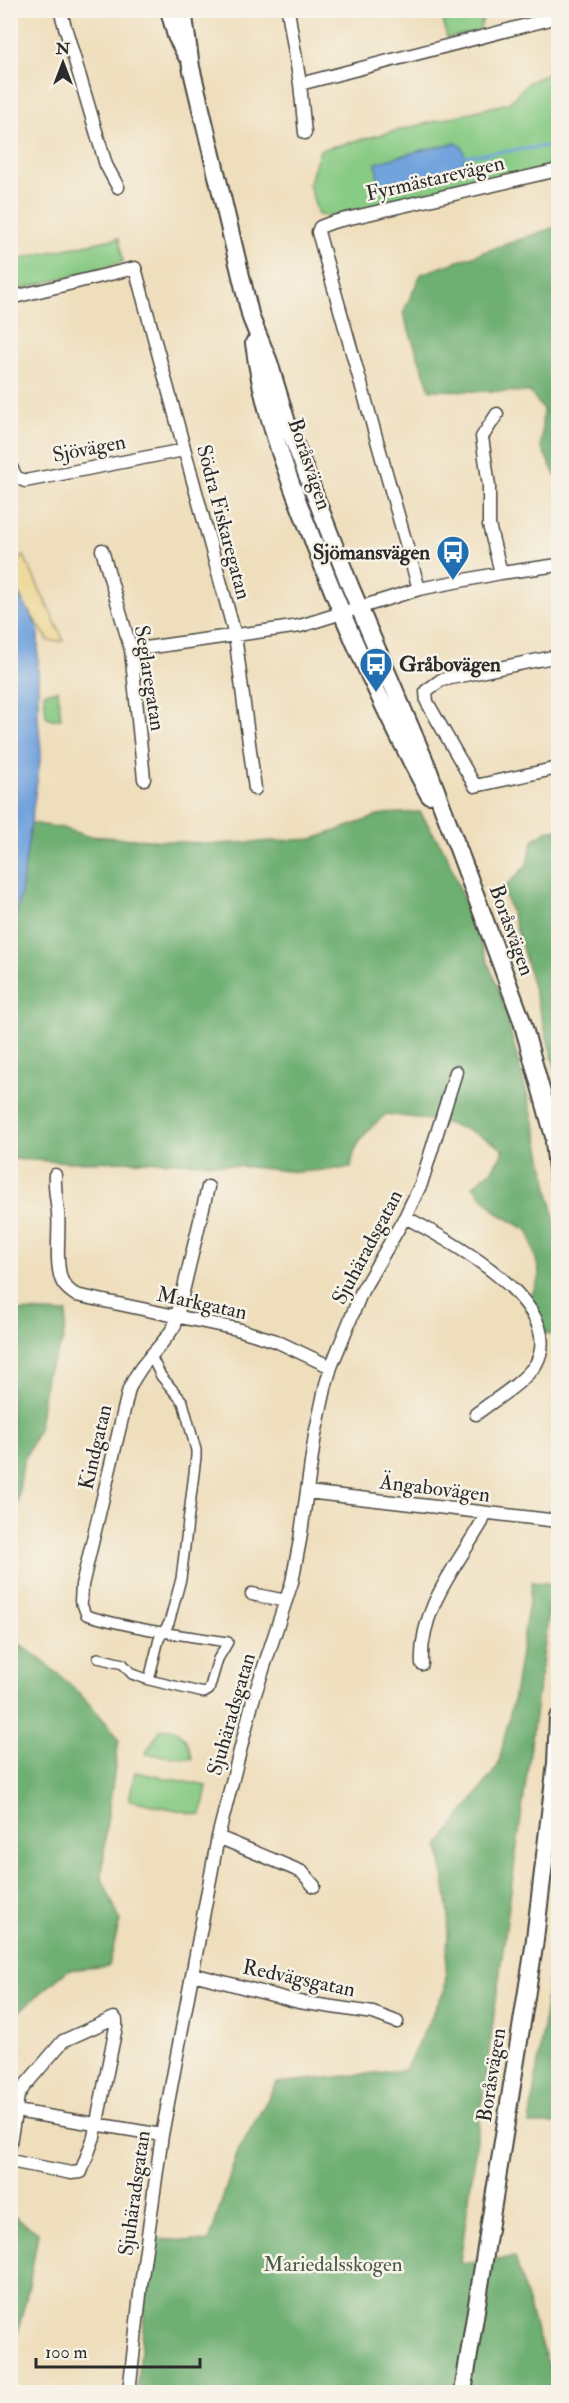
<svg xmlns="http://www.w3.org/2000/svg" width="569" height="2403" viewBox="0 0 569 2403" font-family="'IM FELL Double Pica',serif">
	<rect width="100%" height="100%" fill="#f7f3e8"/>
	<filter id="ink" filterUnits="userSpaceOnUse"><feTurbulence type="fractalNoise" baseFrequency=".0167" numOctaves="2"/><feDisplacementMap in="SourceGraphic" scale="12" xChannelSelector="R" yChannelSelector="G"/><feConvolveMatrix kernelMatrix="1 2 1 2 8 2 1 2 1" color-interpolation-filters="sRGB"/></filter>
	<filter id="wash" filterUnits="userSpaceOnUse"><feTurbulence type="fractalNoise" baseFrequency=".008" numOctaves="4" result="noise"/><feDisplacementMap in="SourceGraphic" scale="24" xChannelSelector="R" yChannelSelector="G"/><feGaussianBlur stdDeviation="1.35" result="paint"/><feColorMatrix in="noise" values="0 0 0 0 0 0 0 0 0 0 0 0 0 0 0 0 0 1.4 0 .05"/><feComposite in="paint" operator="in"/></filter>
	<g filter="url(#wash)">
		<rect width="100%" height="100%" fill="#efdebc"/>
		<path fill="#88cb84" stroke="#5a7b58" stroke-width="1.5" d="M 441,11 L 441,10 L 512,11 L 483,18 L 479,31 L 447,38 Z
			M 549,73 L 558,73 L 558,165 L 335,217 L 318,215 L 309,184 L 320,150 L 508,103 C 516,98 519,91 526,85 C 532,79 542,78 549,73 Z
			M 119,238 L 123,262 L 11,292 L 11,260 Z
			M 58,690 L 61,719 L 51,719 L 46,716 L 44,693 Z
			M 171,1728 C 185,1736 190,1743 192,1759 L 145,1754 L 160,1730 Z
			M 135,1772 L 207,1786 L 201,1815 L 129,1800 Z"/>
		<path fill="#6eaf72" stroke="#4c6d4e" stroke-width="1.5" d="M 558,226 L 558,477 L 556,477 L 541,446 L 543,409 L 530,392 L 430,390 L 403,313 L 421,274 Z
			M 420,812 L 446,853 L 502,999 L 537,1133 L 556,1227 L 558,1254 L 558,1337 L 536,1330 L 526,1308 L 540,1276 L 529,1231 L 497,1213 L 473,1186 L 492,1170 L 504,1150 C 467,1123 430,1119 386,1114 C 366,1132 354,1141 351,1168 L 298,1172 L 209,1163 L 148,1161 L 71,1162 L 11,1159 L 11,936 L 21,892 L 31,823 L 63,828 L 87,836 L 215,844 L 313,839 L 383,814 Z
			M 558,829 L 558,1077 L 519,936 L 503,889 L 526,866 L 534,839 L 547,831 Z
			M 21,1311 L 67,1313 L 63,1341 L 46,1376 L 39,1427 L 23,1463 L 14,1526 L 11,1533 L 11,1313 Z
			M 532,1582 L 553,1584 L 460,2263 L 515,2257 L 535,2327 L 558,2392 L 137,2392 L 150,2252 L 155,2239 L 209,2242 L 237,2153 L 277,2083 L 405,2070 L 445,1989 L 449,1914 L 439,1846 L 498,1766 L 514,1696 Z
			M 11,1638 C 51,1665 90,1700 119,1739 L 106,1829 L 102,1878 L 120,1920 L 109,1966 L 68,1970 L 11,2018 Z
			M 558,1890 L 558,2124 L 529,2124 L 543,2029 Z
			M 11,2214 L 38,2233 L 29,2285 L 11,2361 Z"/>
		<path fill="#eeda9e" stroke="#8c8264" stroke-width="1.5" d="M 24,556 L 64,641 L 49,641 L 11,585 L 11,568 Z"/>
		<path fill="#72a3dd" stroke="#4e6784" stroke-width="1.5" d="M 456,143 L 462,147 L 465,156 L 463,170 L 379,188 L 376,163 L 422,150 Z
			M 11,581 L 38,628 L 38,718 L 41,753 L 21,892 L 11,936 Z"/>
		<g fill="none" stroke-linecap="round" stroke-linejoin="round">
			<path stroke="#72a3dd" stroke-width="3" d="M 465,156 L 558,145"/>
		</g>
	</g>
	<g filter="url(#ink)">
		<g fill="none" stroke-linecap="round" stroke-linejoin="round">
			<defs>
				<path id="pedestrian" d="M 81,1601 L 86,1615 C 133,1629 180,1635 228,1642 L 218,1659 L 209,1690 L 204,1693 L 149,1680 L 159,1639 L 169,1623 L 181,1579 L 196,1457 L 196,1450 L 183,1402 L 161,1376 L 150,1354
					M 98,1658 L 123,1664 L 132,1674 L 149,1680"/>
				<path id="minor" d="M 60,10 L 106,165 L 118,187
					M 288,10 L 300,84 L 305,133
					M 300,84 L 558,17
					M 10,298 L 135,268 L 235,635 L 255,789
					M 497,414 L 482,437 L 489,486 L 489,525 L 501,573
					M 10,465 L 16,477 L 25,481 L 184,450
					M 102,550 L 131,650 L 144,779
					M 419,589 L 318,232 L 320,227 L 333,222 L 558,170
					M 131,650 L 300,626 L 419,589 L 501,573 L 558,565
					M 558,656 L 441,680 L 426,691 L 427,702 L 475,786 L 558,768
					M 55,1175 C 54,1189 57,1200 58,1213 C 60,1231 54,1267 63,1283 C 66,1288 71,1292 76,1295 L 237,1329 L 276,1341 L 331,1367
					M 405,1217 C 445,1238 569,1303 536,1364 C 522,1384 495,1399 476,1414
					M 307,1492 L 558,1521
					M 252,1594 L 286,1601
					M 81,1601 L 82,1585 L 129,1389 C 141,1361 160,1350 175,1325 L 208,1187
					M 422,1664 C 419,1609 456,1567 482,1522 L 484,1514
					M 218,1837 L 302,1872 L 314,1886
					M 193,1974 L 299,2002 L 373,2013 L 397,2022
					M 16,2111 L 162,2135
					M 10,2143 L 18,2096 L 22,2089 L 63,2041 L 114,2018 L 116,2020 L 116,2027 L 94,2137 L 81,2172 L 71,2173 L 10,2161
					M 129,2392 L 142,2277 L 162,2135 L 218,1837 L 253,1700 L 292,1582 L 300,1540 L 315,1435 L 326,1384 L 331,1367 L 362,1291 L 405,1217 L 421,1184 L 456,1072"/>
				<path id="secondary" d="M 169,10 L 176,36 L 186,55
					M 183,10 L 191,67 L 251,318 L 269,362 L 288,426 L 350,586 L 427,766 L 481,910 L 522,1021 L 558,1151
					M 254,343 C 262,407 285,470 309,530 C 343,621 383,709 429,795
					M 554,1142 L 558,1178
					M 463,2392 L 534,1947 L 556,1763 L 558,1718"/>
			</defs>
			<use href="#pedestrian" stroke="#484641" stroke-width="12"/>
			<use href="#minor" stroke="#484641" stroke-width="15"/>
			<use href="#secondary" stroke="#484641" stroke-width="20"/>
			<use href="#pedestrian" stroke="#fff" stroke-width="9"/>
			<use href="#minor" stroke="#fff" stroke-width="12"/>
			<use href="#secondary" stroke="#fff" stroke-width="16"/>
		</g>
	</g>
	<defs>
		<symbol id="bus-pin" viewBox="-11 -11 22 30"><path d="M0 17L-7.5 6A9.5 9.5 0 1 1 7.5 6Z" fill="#1f6fb2" stroke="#f7f3e8"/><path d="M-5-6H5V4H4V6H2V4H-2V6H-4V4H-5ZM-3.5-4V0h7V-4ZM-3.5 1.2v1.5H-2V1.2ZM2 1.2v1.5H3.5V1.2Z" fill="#fff"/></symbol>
	</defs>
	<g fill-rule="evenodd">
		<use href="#bus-pin" x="434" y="533" width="38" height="52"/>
		<use href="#bus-pin" x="357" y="645" width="38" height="52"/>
	</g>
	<g text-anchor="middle" stroke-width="5" stroke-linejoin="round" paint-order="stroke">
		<g font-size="21" fill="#2b2b2b" stroke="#f7f3e8">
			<text transform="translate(435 178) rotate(-13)" y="7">Fyrmästarevägen</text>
			<text transform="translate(89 448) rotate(-11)" y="7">Sjövägen</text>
			<text transform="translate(310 464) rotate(71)" y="7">Boråsvägen</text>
			<text transform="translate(224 522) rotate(75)" y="7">Södra Fiskaregatan</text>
			<text transform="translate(150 678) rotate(81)" y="7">Seglaregatan</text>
			<text transform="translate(512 930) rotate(70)" y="7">Boråsvägen</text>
			<text transform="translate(367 1247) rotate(-62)" y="7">Sjuhäradsgatan</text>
			<text transform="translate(202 1303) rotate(12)" y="7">Markgatan</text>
			<text transform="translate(95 1447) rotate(-77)" y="7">Kindgatan</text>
			<text transform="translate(435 1488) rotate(7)" y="7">Ängabovägen</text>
			<text transform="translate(231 1714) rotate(-74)" y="7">Sjuhäradsgatan</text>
			<text transform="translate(299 1978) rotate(12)" y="7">Redvägsgatan</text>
			<text transform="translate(491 2075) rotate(-81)" y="7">Boråsvägen</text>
			<text transform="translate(134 2193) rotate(-82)" y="7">Sjuhäradsgatan</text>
		</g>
		<g font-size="21" font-weight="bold" fill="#2b2b2b" stroke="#f7f3e8" text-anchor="end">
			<text x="430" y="559">Sjömansvägen</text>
			<text x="399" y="671" text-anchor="start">Gråbovägen</text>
		</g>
		<g font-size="21" fill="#475b46" stroke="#f7f3e8">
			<text x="333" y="2271">Mariedalsskogen</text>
		</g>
	</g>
	<rect width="569" height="2403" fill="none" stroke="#f7f3e8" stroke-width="36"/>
	<g transform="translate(63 63)" stroke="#f7f3e8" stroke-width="4.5" paint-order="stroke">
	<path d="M0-4.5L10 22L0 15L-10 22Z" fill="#2b2b2b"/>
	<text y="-9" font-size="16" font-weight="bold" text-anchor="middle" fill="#2b2b2b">N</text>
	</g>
	<path d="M36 2358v9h164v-9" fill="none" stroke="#2b2b2b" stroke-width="3"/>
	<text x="45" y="2358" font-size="18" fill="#2b2b2b" stroke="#f7f3e8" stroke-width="4.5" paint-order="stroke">100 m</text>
</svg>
